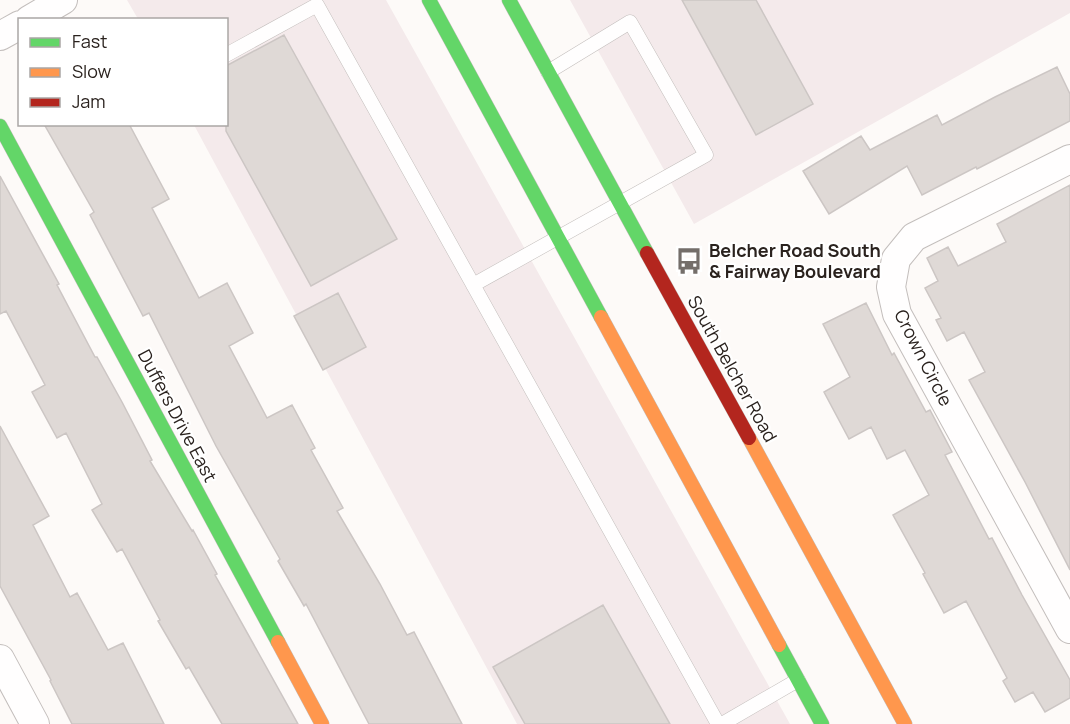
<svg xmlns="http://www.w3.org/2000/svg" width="1070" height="724" viewBox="0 0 1070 724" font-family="Manrope,sans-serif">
	<rect width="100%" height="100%" fill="#fdfaf8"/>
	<path fill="#f4eaeb" d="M 127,0 L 386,0 L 790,724 L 517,724 L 194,125 L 226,124 L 226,20 L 138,19 Z
		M 570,0 L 1070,0 L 1070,13 L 694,224 Z"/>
	<path fill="#dfd9d6" stroke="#ccc6c4" stroke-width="1.5" d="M 682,0 L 756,0 L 813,104 L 756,135 Z
		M 284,35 L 397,239 L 311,286 L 226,131 L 226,66 Z
		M 1057,67 L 1070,94 L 1070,121 L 977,169 L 976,167 L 922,195 L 907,166 L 829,214 L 803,171 L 861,136 L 870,150 L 937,115 L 942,125 L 995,97 Z
		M 44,124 L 129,124 L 169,199 L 152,208 L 199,298 L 227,283 L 253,333 L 229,346 L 267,418 L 292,405 L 315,448 L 311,450 L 343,508 L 337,511 L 380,584 L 407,635 L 414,632 L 462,724 L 369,724 L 306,604 L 304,606 L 278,561 L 280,559 L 216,446 L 149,313 L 143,316 L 90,215 L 94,212 Z
		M 0,176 L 59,284 L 57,285 L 95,357 L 97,357 L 122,402 L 152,460 L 150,461 L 192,531 L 193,530 L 217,574 L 215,575 L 298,724 L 222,724 L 189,667 L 186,669 L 158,621 L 160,620 L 122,549 L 117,552 L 92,510 L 102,504 L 66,433 L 57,438 L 32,392 L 45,385 L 6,311 L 0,314 Z
		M 1070,185 L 1070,570 L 1025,482 L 969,380 L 985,372 L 964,332 L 947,341 L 936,320 L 941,318 L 925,288 L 938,281 L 927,258 L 948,247 L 958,266 L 1006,242 L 997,224 Z
		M 338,293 L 366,347 L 323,370 L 294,316 Z
		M 866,303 L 892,355 L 894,353 L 926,412 L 930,410 L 952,452 L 945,455 L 989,539 L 992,538 L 1022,595 L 1070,680 L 1070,698 L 1045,712 L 1033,692 L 1015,702 L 1003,681 L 1007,678 L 966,601 L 944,613 L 923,574 L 925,573 L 893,515 L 929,495 L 905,450 L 887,459 L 871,427 L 849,439 L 824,392 L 850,377 L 823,324 Z
		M 0,426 L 49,516 L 33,525 L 70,597 L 77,593 L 108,650 L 123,643 L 164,724 L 72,724 L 50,681 L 51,680 L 0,586 Z
		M 603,605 L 670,724 L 525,724 L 493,667 Z"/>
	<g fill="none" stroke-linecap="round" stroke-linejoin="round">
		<defs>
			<path id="lane" d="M 226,55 L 317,5 L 718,724
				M 473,285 L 706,155 L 630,22 L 548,72
				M 722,724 L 798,680"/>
			<path id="street" d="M 29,20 L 63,0
				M 0,36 L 20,25
				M 1070,159 L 914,237 L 896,259 L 891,287 L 897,314 L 1070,629
				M 0,659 L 35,724"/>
			<path id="fast" d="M 429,0 L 601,317
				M 509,0 L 647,253
				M 0,126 L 278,642
				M 779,645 L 822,724"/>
			<path id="slow" d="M 601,317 L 779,645
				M 749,438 L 905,724
				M 278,642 L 322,724"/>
			<path id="jam" d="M 647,253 L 749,438"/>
		</defs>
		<use href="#lane" stroke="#c3bebc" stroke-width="15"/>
		<use href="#street" stroke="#c3bebc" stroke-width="30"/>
		<use href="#fast" stroke="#c3bebc" stroke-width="15"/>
		<use href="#slow" stroke="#c3bebc" stroke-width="15"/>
		<use href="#jam" stroke="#c3bebc" stroke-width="15"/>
		<use href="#lane" stroke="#fffefe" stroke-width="14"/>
		<use href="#street" stroke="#fffefe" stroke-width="28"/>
		<use href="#fast" stroke="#63d668" stroke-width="14"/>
		<use href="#slow" stroke="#ff974d" stroke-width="14"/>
		<use href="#jam" stroke="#b3261e" stroke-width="14"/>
	</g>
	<defs>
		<symbol id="bus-bare" viewBox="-9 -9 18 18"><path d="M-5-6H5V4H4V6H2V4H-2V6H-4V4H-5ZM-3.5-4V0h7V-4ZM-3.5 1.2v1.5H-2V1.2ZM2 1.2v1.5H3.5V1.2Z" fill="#746e6a" stroke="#fff" stroke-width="2.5" paint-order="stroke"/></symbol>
	</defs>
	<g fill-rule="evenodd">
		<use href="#bus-bare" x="670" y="242" width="38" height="38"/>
	</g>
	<g text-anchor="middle" stroke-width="4.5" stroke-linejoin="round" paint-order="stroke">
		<g font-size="18" font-weight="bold" fill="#2a221e" stroke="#fff" text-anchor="start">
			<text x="709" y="257">Belcher Road South<tspan x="709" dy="21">&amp; Fairway Boulevard</tspan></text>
		</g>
		<g font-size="18" fill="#2a221e" stroke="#fff">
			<text transform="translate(923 358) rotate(63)" y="6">Crown Circle</text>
			<text transform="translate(732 369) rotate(61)" y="6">South Belcher Road</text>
			<text transform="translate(177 416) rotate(62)" y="6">Duffers Drive East</text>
		</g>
	</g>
	<rect x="18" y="18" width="210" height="108" fill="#ffffff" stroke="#aaa7a5" stroke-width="1.5"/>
	<rect x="30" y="38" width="30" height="9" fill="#63d668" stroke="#aaa7a5" stroke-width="1.5"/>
	<text x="72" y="48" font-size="18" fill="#2a221e">Fast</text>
	<rect x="30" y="68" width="30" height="9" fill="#ff974d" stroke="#aaa7a5" stroke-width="1.5"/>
	<text x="72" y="78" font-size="18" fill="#2a221e">Slow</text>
	<rect x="30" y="98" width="30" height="9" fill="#b3261e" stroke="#aaa7a5" stroke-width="1.5"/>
	<text x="72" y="108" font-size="18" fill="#2a221e">Jam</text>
</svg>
